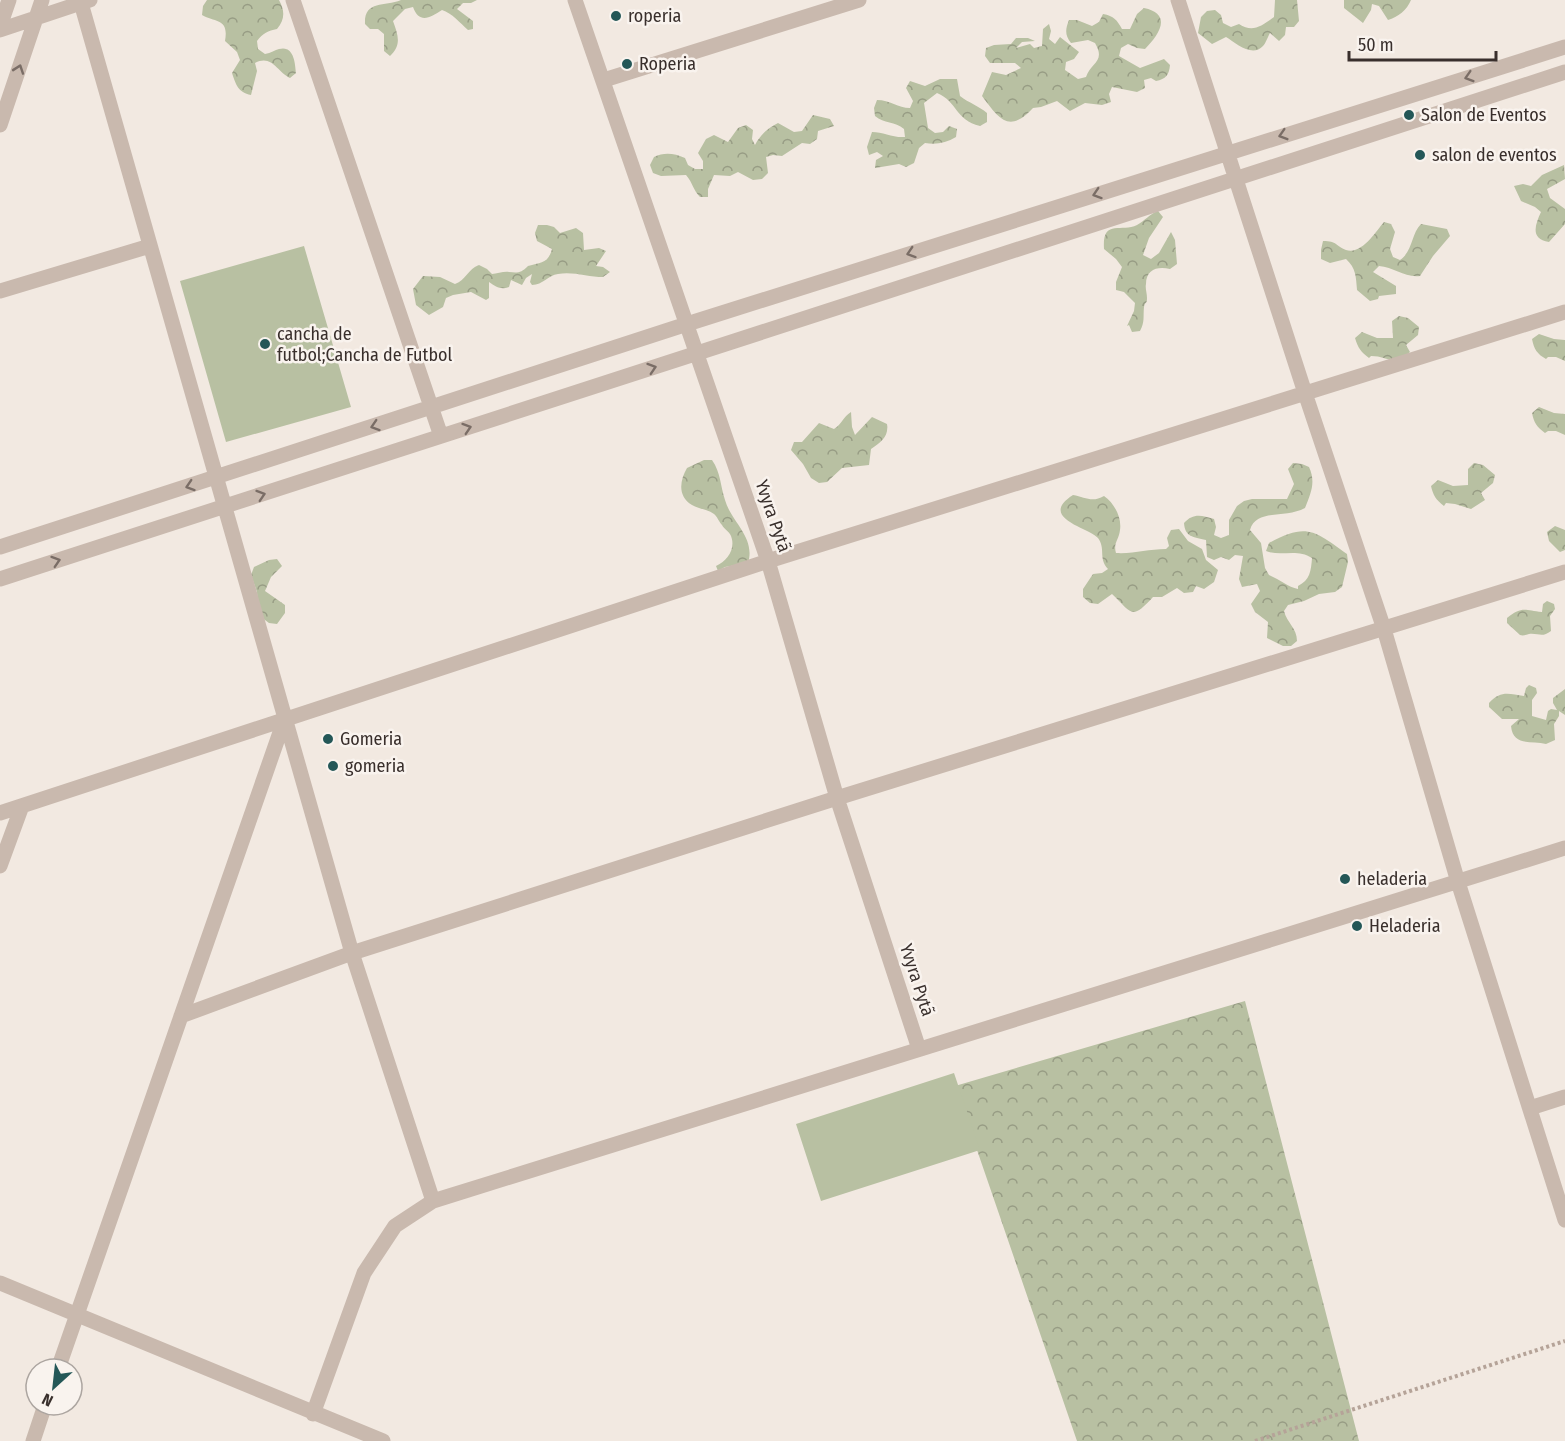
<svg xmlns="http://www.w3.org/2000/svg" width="1565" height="1441" viewBox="0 0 1565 1441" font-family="'Fira Sans Condensed',sans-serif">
	<defs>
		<pattern id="forest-crowns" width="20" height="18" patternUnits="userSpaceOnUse" patternTransform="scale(1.5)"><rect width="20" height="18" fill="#b8c0a2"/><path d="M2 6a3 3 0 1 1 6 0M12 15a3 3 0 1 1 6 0" fill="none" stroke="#979c84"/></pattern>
	</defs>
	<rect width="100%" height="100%" fill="#f2e9e1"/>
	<path fill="url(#forest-crowns)" d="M 207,0 L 279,0 C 285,11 285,19 277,29 C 268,31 263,33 257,41 L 258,49 L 265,54 C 271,53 275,50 279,49 C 294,45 295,63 296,73 L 290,78 C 277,72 272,54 255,63 L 257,71 L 251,95 C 238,92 236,85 232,73 L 240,60 L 237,52 L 225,41 C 229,18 216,23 202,15 L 203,6 Z
		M 401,0 L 477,0 L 471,3 L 463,3 L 457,9 L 473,21 L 473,29 L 468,30 C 460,23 452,13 442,10 C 430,18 419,24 413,7 L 405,9 L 393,21 C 398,35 402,45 390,56 L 384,51 L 384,34 L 378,29 L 370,29 L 365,24 C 364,0 384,7 401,0 Z
		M 1275,0 L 1297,0 L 1299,21 L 1294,27 L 1286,27 L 1285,35 L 1279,41 L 1270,33 C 1268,36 1266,43 1263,46 C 1252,58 1236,43 1226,37 L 1212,44 L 1198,33 L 1201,17 L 1207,11 L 1215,10 L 1221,15 L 1223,23 L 1231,27 L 1239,24 C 1253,33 1261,26 1274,17 Z
		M 1344,0 L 1411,0 C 1407,10 1398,17 1388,20 L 1379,6 L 1372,4 L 1371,10 L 1363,23 L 1344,8 Z
		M 1144,8 C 1173,14 1159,35 1145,49 L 1137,48 L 1128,44 L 1121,48 L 1119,56 L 1140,68 L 1164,59 L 1170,65 C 1169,75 1166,79 1156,81 L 1151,78 L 1144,80 L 1145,88 L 1137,92 L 1112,87 L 1109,94 L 1111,102 L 1102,105 L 1085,103 L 1070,111 L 1057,101 L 1041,107 L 1033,108 C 1009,134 999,119 982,96 L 992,72 L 1006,75 L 1021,68 L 1015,63 L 990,63 L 985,56 L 986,48 L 994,45 L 1011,44 L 1016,38 L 1028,38 L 1035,41 L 1022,42 L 1016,48 L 1030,44 L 1034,48 L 1042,46 L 1043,29 L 1049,24 L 1051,31 L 1049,39 L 1055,44 L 1060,37 L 1079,52 L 1074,59 L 1066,62 L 1065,70 L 1078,79 L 1086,77 C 1091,62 1106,62 1095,43 L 1088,40 L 1071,43 C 1065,35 1065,30 1069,20 L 1077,20 L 1092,26 L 1099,22 L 1103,14 C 1114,16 1117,20 1122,29 L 1130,29 L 1137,14 Z
		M 940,79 L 957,79 L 960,96 C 969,103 979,106 987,113 L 987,122 L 980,126 C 955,120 958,102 937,93 L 924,103 L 928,128 L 935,133 L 943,132 L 949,126 L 957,129 L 956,137 C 946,143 936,145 925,143 L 919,148 L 914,163 L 906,167 L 899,164 L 875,168 L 876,160 L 883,156 L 877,152 L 869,155 L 867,147 L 872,132 C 883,132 893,138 905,137 L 904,129 C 895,121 884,124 875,116 L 874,108 L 877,100 C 890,100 898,108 910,108 L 913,101 L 906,88 L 910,81 L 925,86 Z
		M 813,115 L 830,119 L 834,126 L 818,131 L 817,139 L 810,144 L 802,143 L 782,156 L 773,155 L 766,157 L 768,173 L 762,179 L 753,180 L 738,172 L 730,176 L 714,175 L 708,189 L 708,197 L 700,197 C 693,190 693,183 686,175 L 661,176 L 653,173 L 650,165 L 654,157 C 664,152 674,153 685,158 L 688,165 L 695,169 L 703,169 L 703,161 L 698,153 L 706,139 L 714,135 L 728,142 L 738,128 L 746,125 L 753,130 L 752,139 L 755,145 C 760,135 768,128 778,123 L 794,132 L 802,131 Z
		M 1564,165 L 1565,179 L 1547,189 L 1550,198 L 1565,209 L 1565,224 L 1549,242 C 1530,239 1535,225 1541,212 L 1535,207 L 1521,201 L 1514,186 L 1523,184 L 1531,186 L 1542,175 Z
		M 1158,211 L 1163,217 L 1149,238 L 1143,255 L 1151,259 L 1159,253 L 1171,232 L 1175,240 L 1177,264 L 1170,269 C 1158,266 1146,269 1146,284 C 1145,288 1147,293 1147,298 C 1147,305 1145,301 1144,307 C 1143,317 1145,322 1140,331 L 1132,332 L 1129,325 L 1127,326 L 1134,311 L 1135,303 L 1124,292 L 1116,290 L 1116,282 L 1122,267 L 1116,259 L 1104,249 C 1102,218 1121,233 1137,225 C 1145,221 1149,214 1158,211 Z
		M 1384,222 L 1391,224 L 1395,232 L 1390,249 L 1393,257 L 1400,260 C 1413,251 1411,234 1421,224 L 1447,229 L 1450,236 L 1433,256 L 1420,276 C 1405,278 1394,267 1379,266 L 1373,272 L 1396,286 L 1396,294 L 1379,296 L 1378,299 L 1370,301 L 1357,290 C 1356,277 1356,268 1346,259 L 1330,263 L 1321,259 L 1321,250 L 1323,241 C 1337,241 1336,246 1346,250 C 1362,255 1376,231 1384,222 Z
		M 547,225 L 554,227 L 560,233 L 576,228 L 583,233 L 584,250 L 599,248 L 606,251 L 596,266 L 603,267 L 610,272 L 603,277 C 589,277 572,271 558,274 C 548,275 543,285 532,285 L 530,282 L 532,274 L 526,278 L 522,285 L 511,280 L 509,287 C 501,290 496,287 489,282 L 489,298 L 486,300 L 471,292 L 453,295 L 446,298 L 443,307 L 429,315 L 416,305 L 413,289 L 423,276 L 440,277 L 455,284 C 466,280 468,269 479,265 L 487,269 L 492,274 C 497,274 504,271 509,272 C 518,273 521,273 528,266 C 541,262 548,264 552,249 L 537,241 L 535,233 L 538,225 Z
		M 1399,316 L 1408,318 L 1419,327 L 1418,335 L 1406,345 L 1410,352 C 1393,367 1388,356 1371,356 L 1369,358 C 1361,352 1358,348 1355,338 L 1362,332 L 1377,338 L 1393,338 L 1392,321 Z
		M 1539,334 L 1554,339 L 1565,340 L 1565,361 L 1556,357 L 1548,357 L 1546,359 C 1537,354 1534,349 1532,339 Z
		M 1539,407 L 1554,413 L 1565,414 L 1565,435 L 1556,431 L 1548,431 L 1545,433 C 1537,427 1534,423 1532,413 Z
		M 851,412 L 852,427 L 855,435 L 872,417 L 887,424 C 889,437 881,442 871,449 L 869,465 L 842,468 L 827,482 L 819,483 L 811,478 L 803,464 L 791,450 L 794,442 L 802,442 L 819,423 L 834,429 C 842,424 843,417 851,412 Z
		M 704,460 L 712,460 C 721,473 720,485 725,500 C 731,522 756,537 748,563 L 725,567 L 718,571 L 716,566 C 727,561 736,549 731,536 C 729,531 724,529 722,525 C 719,522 717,516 714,514 C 707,509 698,509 692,505 C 677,496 680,480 687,468 Z
		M 1293,463 L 1302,464 L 1309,467 C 1316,482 1311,493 1305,508 C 1285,519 1256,508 1250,530 L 1261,543 L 1265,568 L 1269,575 C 1279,579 1288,587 1298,589 L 1298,586 C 1310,580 1311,571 1312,558 C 1297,548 1281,557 1266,551 L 1269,543 C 1307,522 1315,531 1347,554 L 1348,562 L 1342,587 L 1335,592 L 1319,594 L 1304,601 L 1288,605 L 1284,611 C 1287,623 1297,628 1297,641 L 1291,646 L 1283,646 L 1267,638 L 1268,622 L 1255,612 L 1251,604 L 1260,591 L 1257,584 L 1242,587 L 1239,579 L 1243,556 L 1235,555 L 1229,560 L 1221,557 L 1214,560 L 1207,557 L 1206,540 C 1193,537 1185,537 1184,523 C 1193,513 1201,515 1214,519 L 1216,527 L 1214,535 L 1221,538 L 1229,535 L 1229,520 L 1237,506 L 1244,501 L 1252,499 L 1287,499 L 1294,484 L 1288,469 Z
		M 1474,463 L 1483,465 L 1495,475 L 1493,483 L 1481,493 L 1485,500 L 1471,509 L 1455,504 L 1446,503 L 1444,506 C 1436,500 1433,495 1431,486 L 1438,480 L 1453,486 L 1468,485 L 1468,469 Z
		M 1073,495 C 1085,497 1092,503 1104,496 C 1114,503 1122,517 1120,530 C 1119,540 1113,543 1116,553 C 1134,554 1148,549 1166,549 L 1169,546 L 1167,538 L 1171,530 L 1179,529 L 1188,541 L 1202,549 L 1206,560 L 1218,570 L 1214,582 L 1204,589 L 1196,586 L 1193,592 L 1184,593 L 1177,588 L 1162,597 L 1153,597 C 1131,621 1132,613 1112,594 L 1098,604 L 1090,603 L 1083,597 L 1083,589 L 1093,574 L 1102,573 L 1108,569 C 1098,558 1106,549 1098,538 C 1090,528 1037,518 1073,495 Z
		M 1555,526 L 1565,530 L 1565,550 L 1560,552 L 1549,541 L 1547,532 Z
		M 277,559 L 282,566 L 271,577 L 265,591 L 285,605 L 285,613 L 277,624 L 269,623 L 261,617 L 258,610 L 257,592 L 251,575 L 254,567 L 269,560 Z
		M 1547,601 L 1554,604 L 1555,609 L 1550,616 L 1551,631 C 1542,638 1539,633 1529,634 C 1526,635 1523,636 1520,635 L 1507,623 L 1507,618 C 1522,606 1524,610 1542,612 L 1543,604 Z
		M 1529,685 L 1536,688 L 1537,693 L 1532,700 L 1532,716 L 1546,720 L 1548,711 L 1551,709 L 1557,710 L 1553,703 L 1553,698 L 1565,689 L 1565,715 L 1559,711 L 1559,716 L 1554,724 L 1555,740 L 1546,744 C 1532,740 1513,747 1511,726 L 1519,719 L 1502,719 L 1489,707 L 1489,703 C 1501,690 1509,694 1524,696 L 1526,688 Z
		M 1245,1001 L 1359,1441 L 1077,1441 L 955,1086 Z"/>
	<path fill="#b8c0a2" d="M 304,246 L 351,407 L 226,442 L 180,281 Z
		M 954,1073 L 980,1150 L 821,1201 L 796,1124 Z"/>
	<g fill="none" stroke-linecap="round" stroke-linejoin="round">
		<path stroke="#b5a398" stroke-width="4" stroke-dasharray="3 3" stroke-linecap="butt" d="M 1255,1441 L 1565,1341"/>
		<path stroke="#c9b9ae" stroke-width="15" d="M 293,0 L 441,436
			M 575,0 L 768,561 L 837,798 L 919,1049
			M 1178,0 L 1305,393 L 1384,629 L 1458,882 L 1565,1220
			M 81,3 L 352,953 L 433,1201
			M 0,26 L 9,0
			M 0,30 L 90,0
			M 604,80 L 859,0
			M 0,125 L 42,0
			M 0,291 L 150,246
			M 0,547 L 687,324 L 1565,47
			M 0,579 L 1565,72
			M 0,813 L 768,561 L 1565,312
			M 0,866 L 22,806
			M 181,1016 L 352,953 L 837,798 L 1565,572
			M 1530,1108 L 1565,1097
			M 0,1283 L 383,1441
			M 58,1369 L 285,718
			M 313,1414 L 364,1273 L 395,1226 L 433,1201 L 1565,848
			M 33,1441 L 45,1405"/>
	</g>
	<defs><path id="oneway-chevron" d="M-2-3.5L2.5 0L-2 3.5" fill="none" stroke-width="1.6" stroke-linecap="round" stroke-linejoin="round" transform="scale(1.5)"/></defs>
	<g stroke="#7a6d66">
		<use href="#oneway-chevron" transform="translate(19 69) rotate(-71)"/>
		<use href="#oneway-chevron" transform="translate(1469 77) rotate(163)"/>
		<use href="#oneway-chevron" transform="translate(1283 135) rotate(163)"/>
		<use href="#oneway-chevron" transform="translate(1097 194) rotate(162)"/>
		<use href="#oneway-chevron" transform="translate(911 253) rotate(162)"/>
		<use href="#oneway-chevron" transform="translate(652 368) rotate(-18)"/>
		<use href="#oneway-chevron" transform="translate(375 426) rotate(162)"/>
		<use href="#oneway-chevron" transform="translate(467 428) rotate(-18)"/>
		<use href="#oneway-chevron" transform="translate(190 486) rotate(162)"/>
		<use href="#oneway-chevron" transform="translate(261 495) rotate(-18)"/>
		<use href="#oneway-chevron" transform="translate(56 561) rotate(-18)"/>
	</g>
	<g fill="#245757" stroke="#f9f3ee" stroke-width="2">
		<circle cx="616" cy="16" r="6"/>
		<circle cx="627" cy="64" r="6"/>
		<circle cx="1409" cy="115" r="6"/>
		<circle cx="1420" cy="155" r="6"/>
		<circle cx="265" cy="344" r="6"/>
		<circle cx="328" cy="739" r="6"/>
		<circle cx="333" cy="766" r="6"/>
		<circle cx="1345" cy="879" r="6"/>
		<circle cx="1357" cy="926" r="6"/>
	</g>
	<g text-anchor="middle" stroke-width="5" stroke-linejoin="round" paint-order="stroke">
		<g font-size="18" fill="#392f2c" stroke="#f9f3ee" text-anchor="start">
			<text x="628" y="22">roperia</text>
			<text x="639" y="70">Roperia</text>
			<text x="1421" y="121">Salon de Eventos</text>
			<text x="1432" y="161">salon de eventos</text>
			<text x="277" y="340">cancha de<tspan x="277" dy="21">futbol;Cancha de Futbol</tspan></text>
			<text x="340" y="745">Gomeria</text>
			<text x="345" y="772">gomeria</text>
			<text x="1357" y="885">heladeria</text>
			<text x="1369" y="932">Heladeria</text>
		</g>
		<g font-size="18" fill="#392f2c" stroke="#f9f3ee">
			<text transform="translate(773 516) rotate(71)" y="6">Yvyra Pytã</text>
			<text transform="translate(917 980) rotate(72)" y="6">Yvyra Pytã</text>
		</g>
	</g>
	<g transform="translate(54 1387) rotate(207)"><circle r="28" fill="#f9f3ee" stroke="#aca5a0" stroke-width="1.5"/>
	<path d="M0-4.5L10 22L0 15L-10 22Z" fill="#245757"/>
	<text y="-9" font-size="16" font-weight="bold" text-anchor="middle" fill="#392f2c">N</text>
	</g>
	<path d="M1349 51v9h147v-9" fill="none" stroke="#392f2c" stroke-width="3"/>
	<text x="1358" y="51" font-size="18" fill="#392f2c" stroke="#f9f3ee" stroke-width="4.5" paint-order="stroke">50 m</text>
</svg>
